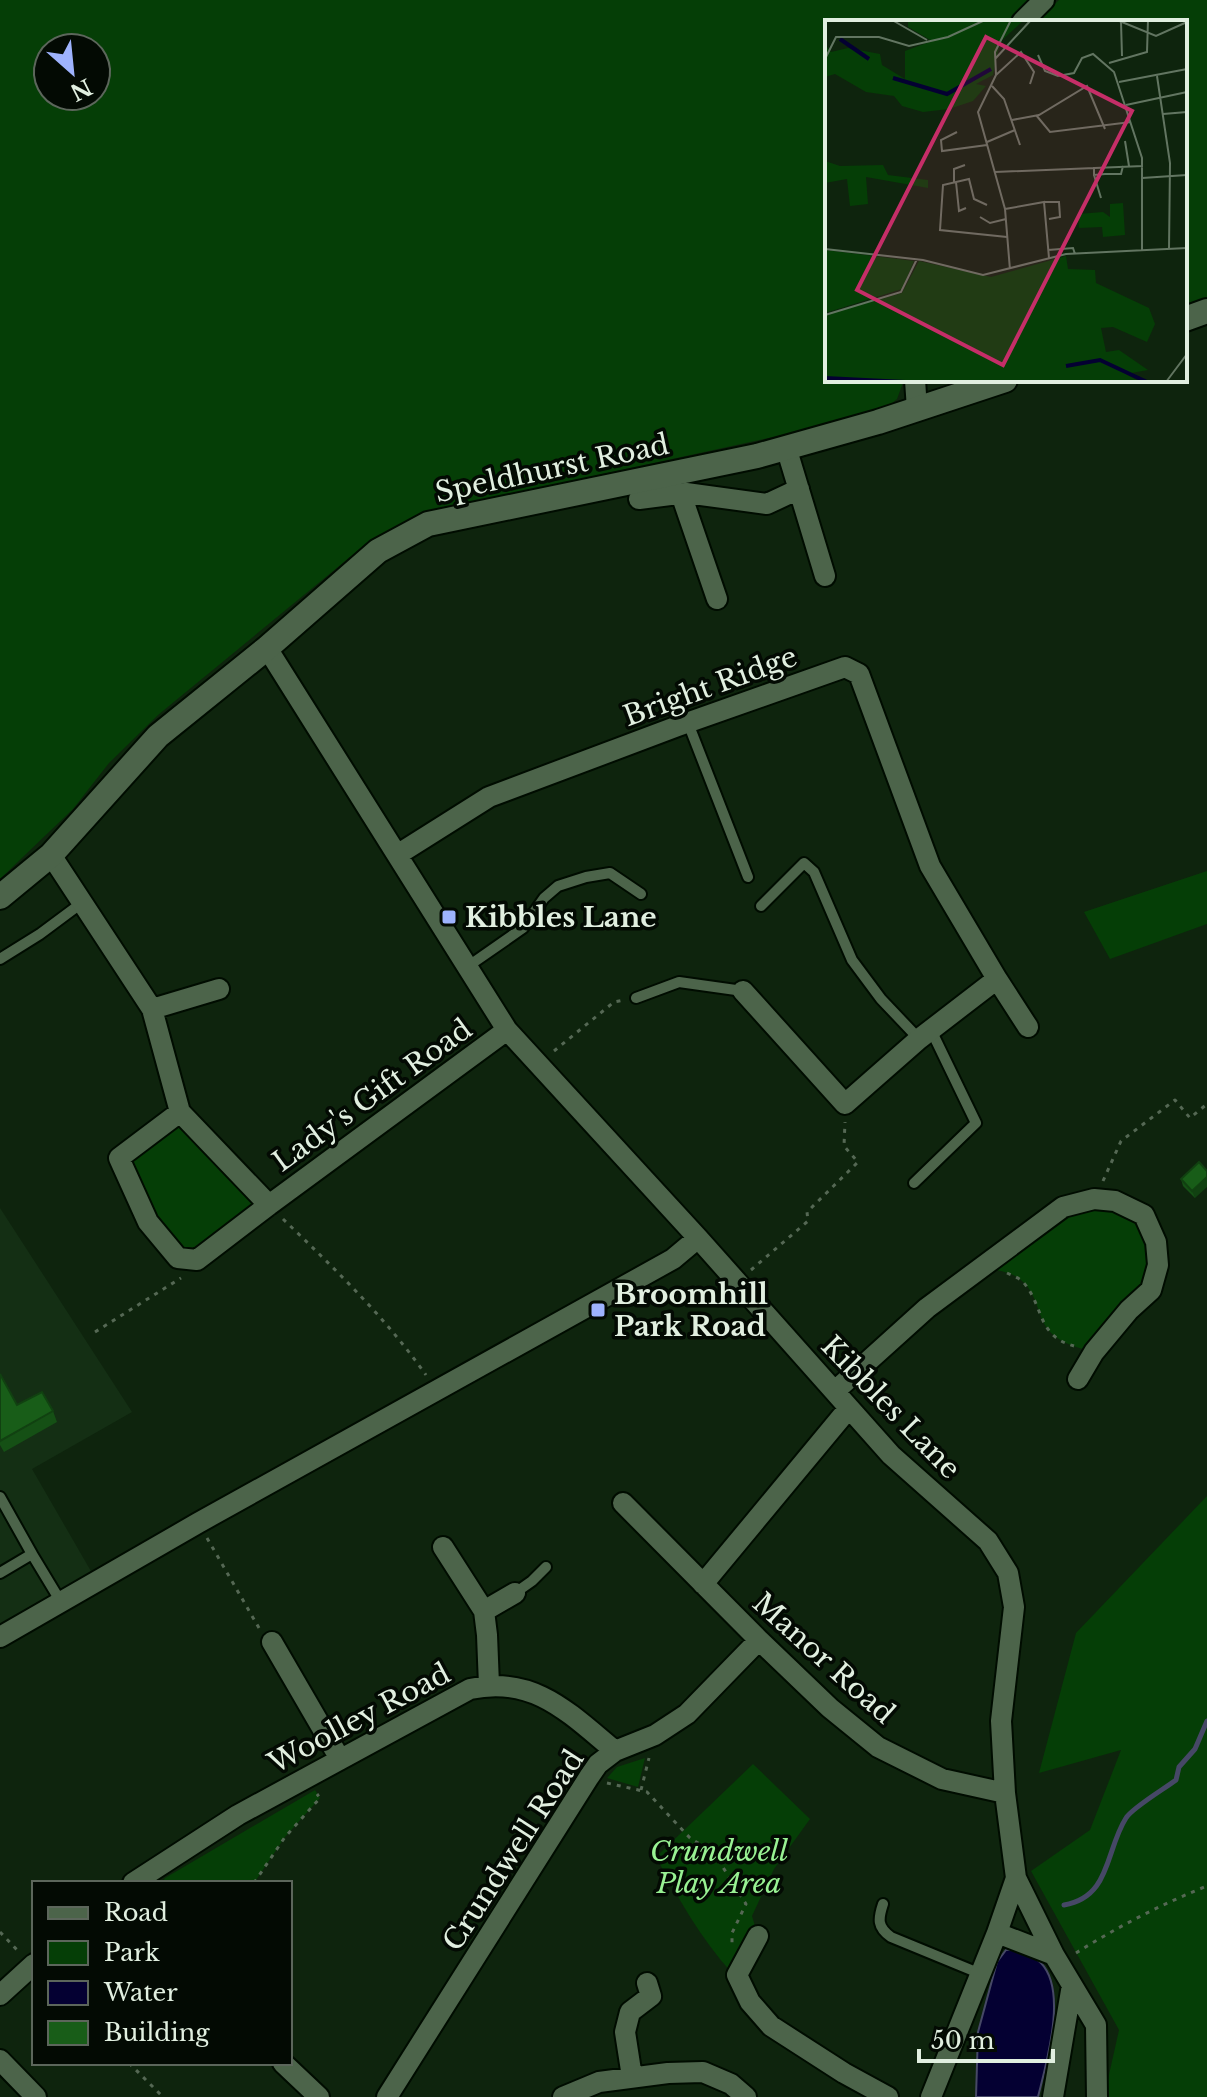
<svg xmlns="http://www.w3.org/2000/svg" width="1207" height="2097" viewBox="0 0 1207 2097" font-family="'Libre Baskerville',serif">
	<rect width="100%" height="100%" fill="#0e240d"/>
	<path fill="#142f14" d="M 0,1208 L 132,1412 L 32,1469 L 92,1573 L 0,1623 Z"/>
	<path fill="#053e06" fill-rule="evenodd" d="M 0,0 L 1046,0 L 1023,22 L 827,22 L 827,380 L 904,380 L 897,399 L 879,414 L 424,513 L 372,539 L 158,715 L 109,763 L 73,809 L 0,879 ZM 48,48 L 96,48 L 96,96 L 48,96 Z
		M 1059,0 L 1207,0 L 1207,298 L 1185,306 L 1185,22 L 1036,22 Z
		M 1207,871 L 1207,924 L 1110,959 L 1084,912 Z
		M 180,1112 L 269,1205 L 197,1260 L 178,1258 L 119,1158 Z
		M 1094,1199 L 1144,1215 L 1158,1265 L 1094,1352 C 1071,1346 1048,1340 1040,1314 C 1036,1303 1032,1289 1022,1281 C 1012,1271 994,1270 980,1267 Z
		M 1207,1496 L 1207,2097 L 1104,2097 L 1119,2030 L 1031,1871 L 1090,1830 L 1121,1750 L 1039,1773 L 1076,1633 Z
		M 645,1758 L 638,1787 L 607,1778 L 617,1767 Z
		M 753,1764 L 810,1819 L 774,1869 L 752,1916 L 758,1936 L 732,1973 C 701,1939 678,1898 656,1857 Z
		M 315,1790 L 320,1798 L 285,1837 L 254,1883 L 162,1883 L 165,1878 Z"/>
	<path fill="#040032" stroke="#464866" stroke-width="2" d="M 1020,1949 C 1027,1953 1036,1958 1041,1963 C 1068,1991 1046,2064 1038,2097 L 976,2097 L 978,2032 L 997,1962 L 1006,1950 Z"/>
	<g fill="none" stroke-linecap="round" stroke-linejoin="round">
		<path stroke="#464866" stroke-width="5" d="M 1064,1905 C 1111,1897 1105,1851 1126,1818 C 1132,1808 1164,1789 1176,1780 L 1179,1767 L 1195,1749 L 1207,1721"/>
		<defs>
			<path id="lane" d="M 688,723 L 748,877
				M 761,906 L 804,863 L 814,872 L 852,960 L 881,999 L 919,1039
				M 0,959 L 40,934 L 83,902
				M 467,967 L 523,928 L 544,898 L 558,886 L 586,877 L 610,873 L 641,894
				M 636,998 L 679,982 L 743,991
				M 914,1183 L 976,1123 L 931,1030
				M 0,1497 L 32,1554
				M 0,1573 L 32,1554 L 61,1602
				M 515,1593 L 532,1581 L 546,1567
				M 883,1904 C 878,1919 877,1927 891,1937 L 981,1974"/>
			<path id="street" d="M 1022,22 L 1044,0
				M 915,380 L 917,409
				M 786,447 L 825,576
				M 681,494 L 717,599
				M 639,499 L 686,493 L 767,504 L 799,489
				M 267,648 L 507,1030 L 698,1238 L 891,1455 L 988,1541 L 1008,1573 L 1014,1607 L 1001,1721 L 1005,1793 L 1016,1878 L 1054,1955 L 1096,2025 L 1097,2097
				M 51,855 L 152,1009 L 180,1112 L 269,1205 L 507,1030
				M 397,855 L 489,797 L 678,726 L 845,667 L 859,674 L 930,866 L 997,979 L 919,1039 L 845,1104 L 743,991
				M 997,979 L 1028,1027
				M 152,1009 L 219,989
				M 180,1112 L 119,1158 L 148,1222 L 178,1258 L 197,1260 L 269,1205
				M 835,1391 L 927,1308 L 1063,1207 L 1094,1199 L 1115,1201 L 1144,1215 L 1156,1242 L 1158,1265 L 1151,1290 L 1129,1310 L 1094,1352 L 1078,1379
				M 623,1503 L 759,1640 L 830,1708 L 878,1747 L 942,1779 L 1005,1793
				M 443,1547 L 484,1611 L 487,1635 L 489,1685
				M 703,1584 L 849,1408
				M 484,1611 L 515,1593
				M 0,1637 L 198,1523 L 673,1259 L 698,1238
				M 272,1642 L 340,1759
				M 133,1883 L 238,1815 L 470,1689 C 534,1675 569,1713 615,1751
				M 997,1933 L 1054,1955
				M 758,1936 L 737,1975 L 750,2002 L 771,2026 L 844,2073 L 888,2097
				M 0,1995 L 34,1964
				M 0,2060 L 36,2097
				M 283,2063 L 319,2097
				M 632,2077 L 625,2032 L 630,2012 L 651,1996 L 647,1983
				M 387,2097 L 589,1777 L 598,1764 L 615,1751 L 655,1735 L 687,1714 L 759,1640
				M 563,2097 L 599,2082 L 668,2073 L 703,2072 L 731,2084 L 746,2097
				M 931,2097 L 997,1933 L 1016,1878
				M 1053,2097 L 1072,1985"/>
			<path id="secondary" d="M 1185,319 L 1207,311
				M 0,897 L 51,855 L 158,736 L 267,648 L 378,551 L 428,524 L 757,456 L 878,422 L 1005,380"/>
		</defs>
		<use href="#lane" stroke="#000c00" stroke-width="14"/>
		<use href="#street" stroke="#000c00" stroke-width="24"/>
		<use href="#secondary" stroke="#000c00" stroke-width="28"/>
		<path stroke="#556854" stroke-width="3" stroke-dasharray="4 6" stroke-linecap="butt" d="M 554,1051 L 614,1002 L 624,1000
			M 1103,1181 L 1121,1141 L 1175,1100 L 1190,1118 L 1207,1104
			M 283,1219 C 335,1269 385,1317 426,1375
			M 751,1270 L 808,1221 L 807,1212 L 858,1162 L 844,1146 L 845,1122
			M 1007,1273 C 1013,1276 1020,1278 1024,1283 C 1044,1307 1037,1336 1074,1346
			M 95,1332 L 181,1278
			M 207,1538 L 259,1628
			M 607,1783 L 647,1792 L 690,1838 L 714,1853 L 746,1904 L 732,1933 L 732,1945
			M 641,1790 L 649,1758
			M 254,1883 L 285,1837 L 320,1798 L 317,1794
			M 0,1932 L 19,1952
			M 1076,1953 C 1117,1927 1162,1904 1207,1886
			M 129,2063 L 163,2097"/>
		<use href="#lane" stroke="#4c644a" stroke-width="10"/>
		<use href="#street" stroke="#4c644a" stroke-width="20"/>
		<use href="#secondary" stroke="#4c644a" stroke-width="24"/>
	</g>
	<path fill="#155015" d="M 1199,1162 L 1195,1198 L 1183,1186 L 1181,1179 Z
		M 0,1374 L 17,1405 L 53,1411 L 57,1422 L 4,1452 L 0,1445 Z"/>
	<path fill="#114111" d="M 1207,1177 L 1207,1187 L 1195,1198 L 1192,1191 Z"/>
	<path fill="#185d18" stroke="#114111" stroke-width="2" d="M 1199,1162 L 1207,1171 L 1207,1177 L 1192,1191 L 1181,1179 Z
		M 0,1374 L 17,1405 L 42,1392 L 53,1411 L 0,1441 Z"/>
	<g fill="#9eb3fd" stroke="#030a03" stroke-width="3">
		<rect x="441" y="909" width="16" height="16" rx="4"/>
		<rect x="590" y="1302" width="16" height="16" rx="4"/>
	</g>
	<g text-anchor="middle" stroke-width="7" stroke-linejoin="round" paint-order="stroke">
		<g font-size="28" fill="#e1efe0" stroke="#030a03">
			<text transform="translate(552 468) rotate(-12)" y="10">Speldhurst Road</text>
			<text transform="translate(710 686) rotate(-20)" y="10">Bright Ridge</text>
			<text transform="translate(372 1095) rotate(-36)" y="10">Lady's Gift Road</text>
			<text transform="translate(891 1407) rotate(46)" y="10">Kibbles Lane</text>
			<text transform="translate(824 1658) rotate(42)" y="10">Manor Road</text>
			<text transform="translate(359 1718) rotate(-28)" y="10">Woolley Road</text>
			<text transform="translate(513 1850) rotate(-57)" y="10">Crundwell Road</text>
		</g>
		<g font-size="28" font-weight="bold" fill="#e1efe0" stroke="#030a03" text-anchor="start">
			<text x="465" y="927">Kibbles Lane</text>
			<text x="614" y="1304">Broomhill<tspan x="614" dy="32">Park Road</tspan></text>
		</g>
		<g font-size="28" font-style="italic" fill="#98f193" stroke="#030a03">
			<text x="719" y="1861">Crundwell<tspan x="719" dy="32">Play Area</tspan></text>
		</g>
	</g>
	<g transform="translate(825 20)">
		<rect width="362" height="362" fill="#0e240d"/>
		<path d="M 83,0 L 199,0 L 175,22 L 168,55 L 151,64 L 161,66 L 148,81 L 124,89 L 98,92 L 77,86 L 69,76 L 41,72 L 10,54 L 0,57 L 0,24 L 6,32 L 23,28 L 55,34 L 57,45 L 80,59 L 80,31 L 107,21 L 83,7 ZM 0,141 L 15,146 L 58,145 L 63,155 L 103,160 L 103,168 L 41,157 L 43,184 L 25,186 L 22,159 L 0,163 ZM 298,183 L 300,215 L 278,217 L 277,207 L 254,208 L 253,194 L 278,192 L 285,197 L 285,184 ZM 0,230 L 89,241 L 77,269 L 0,293 ZM 241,236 L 243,249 L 270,250 L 271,263 L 324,288 L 330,304 L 322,322 L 288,307 L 276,308 L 281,332 L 294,330 L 323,350 L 301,354 L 315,362 L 0,362 L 0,295 L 77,273 L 94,241 L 166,257 Z" fill="#053e06"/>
		<path fill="none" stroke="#040032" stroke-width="4" d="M 15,19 L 44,39M 68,58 L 122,74 L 166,49M 241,346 L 275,340 L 322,362M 0,358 L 80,362"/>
		<path fill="none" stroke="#627561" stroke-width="2" d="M 67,0 L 102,20M 292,0 L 331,16 L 362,2M 296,2 L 297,36M 213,35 L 220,51 L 233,56 L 249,53 L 257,38 L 268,34 L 289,52 L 317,138 L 317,231M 0,39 L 11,17 L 54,17 L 84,26 L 123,17 L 160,0M 170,39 L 206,0M 284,43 L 322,32 L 323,0M 171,55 L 196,32 L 209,52 L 205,64M 332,56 L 345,143 L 344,230M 294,62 L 362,49M 167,66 L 179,79 L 195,125M 301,85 L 362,72M 338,94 L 362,92M 211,95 L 225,112 L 306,102M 187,100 L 214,95 L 262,66 L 280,109M 132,112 L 116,120 L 117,131 L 162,125M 300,121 L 304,146M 162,122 L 190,110M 269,147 L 269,155 L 280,154 L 296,154 L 298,146M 170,152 L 318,146M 269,155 L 276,178M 317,158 L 362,155M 131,162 L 134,191 L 141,188M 129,163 L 129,149 L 140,145M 219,182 L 234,182 L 235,197 L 224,199M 162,185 L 149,179 L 144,159 L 118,165 L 115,210 L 182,217M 180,189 L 219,182 L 224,238M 155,197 L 165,203 L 181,199M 0,229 L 98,240 L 158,255 L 241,234 L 362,228M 223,230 L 248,228 L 250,234M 185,250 L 180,189 L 153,92 L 171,55 L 170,32 L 186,0M 0,295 L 76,272 L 92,239M 341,362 L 362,334"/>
		<path fill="#c52e68" fill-opacity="0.15" stroke="#c52e68" stroke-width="4" d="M 161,17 L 307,91 L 178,345 L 32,270 Z"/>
		<rect width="362" height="362" fill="none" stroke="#e1efe0" stroke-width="4"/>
	</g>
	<rect x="32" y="1881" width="260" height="184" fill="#030a03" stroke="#5c665b" stroke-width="2"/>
	<rect x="48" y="1907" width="40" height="12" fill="#4c644a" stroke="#5c665b" stroke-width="2"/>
	<text x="104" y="1921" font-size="24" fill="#e1efe0">Road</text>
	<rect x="48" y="1941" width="40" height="24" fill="#053e06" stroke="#5c665b" stroke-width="2"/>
	<text x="104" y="1961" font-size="24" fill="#e1efe0">Park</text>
	<rect x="48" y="1981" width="40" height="24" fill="#040032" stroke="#5c665b" stroke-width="2"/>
	<text x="104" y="2001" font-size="24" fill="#e1efe0">Water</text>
	<rect x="48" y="2021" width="40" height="24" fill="#185d18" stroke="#5c665b" stroke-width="2"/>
	<text x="104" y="2041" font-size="24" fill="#e1efe0">Building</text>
	<g transform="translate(72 72) rotate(153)"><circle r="38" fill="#030a03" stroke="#5c665b" stroke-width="2"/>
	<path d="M0-6L14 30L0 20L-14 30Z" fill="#9eb3fd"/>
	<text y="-12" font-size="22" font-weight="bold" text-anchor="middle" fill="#e1efe0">N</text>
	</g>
	<path d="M919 2049v12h134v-12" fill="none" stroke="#e1efe0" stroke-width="4"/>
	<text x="931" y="2049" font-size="24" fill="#e1efe0" stroke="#030a03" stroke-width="6" paint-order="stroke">50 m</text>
</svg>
